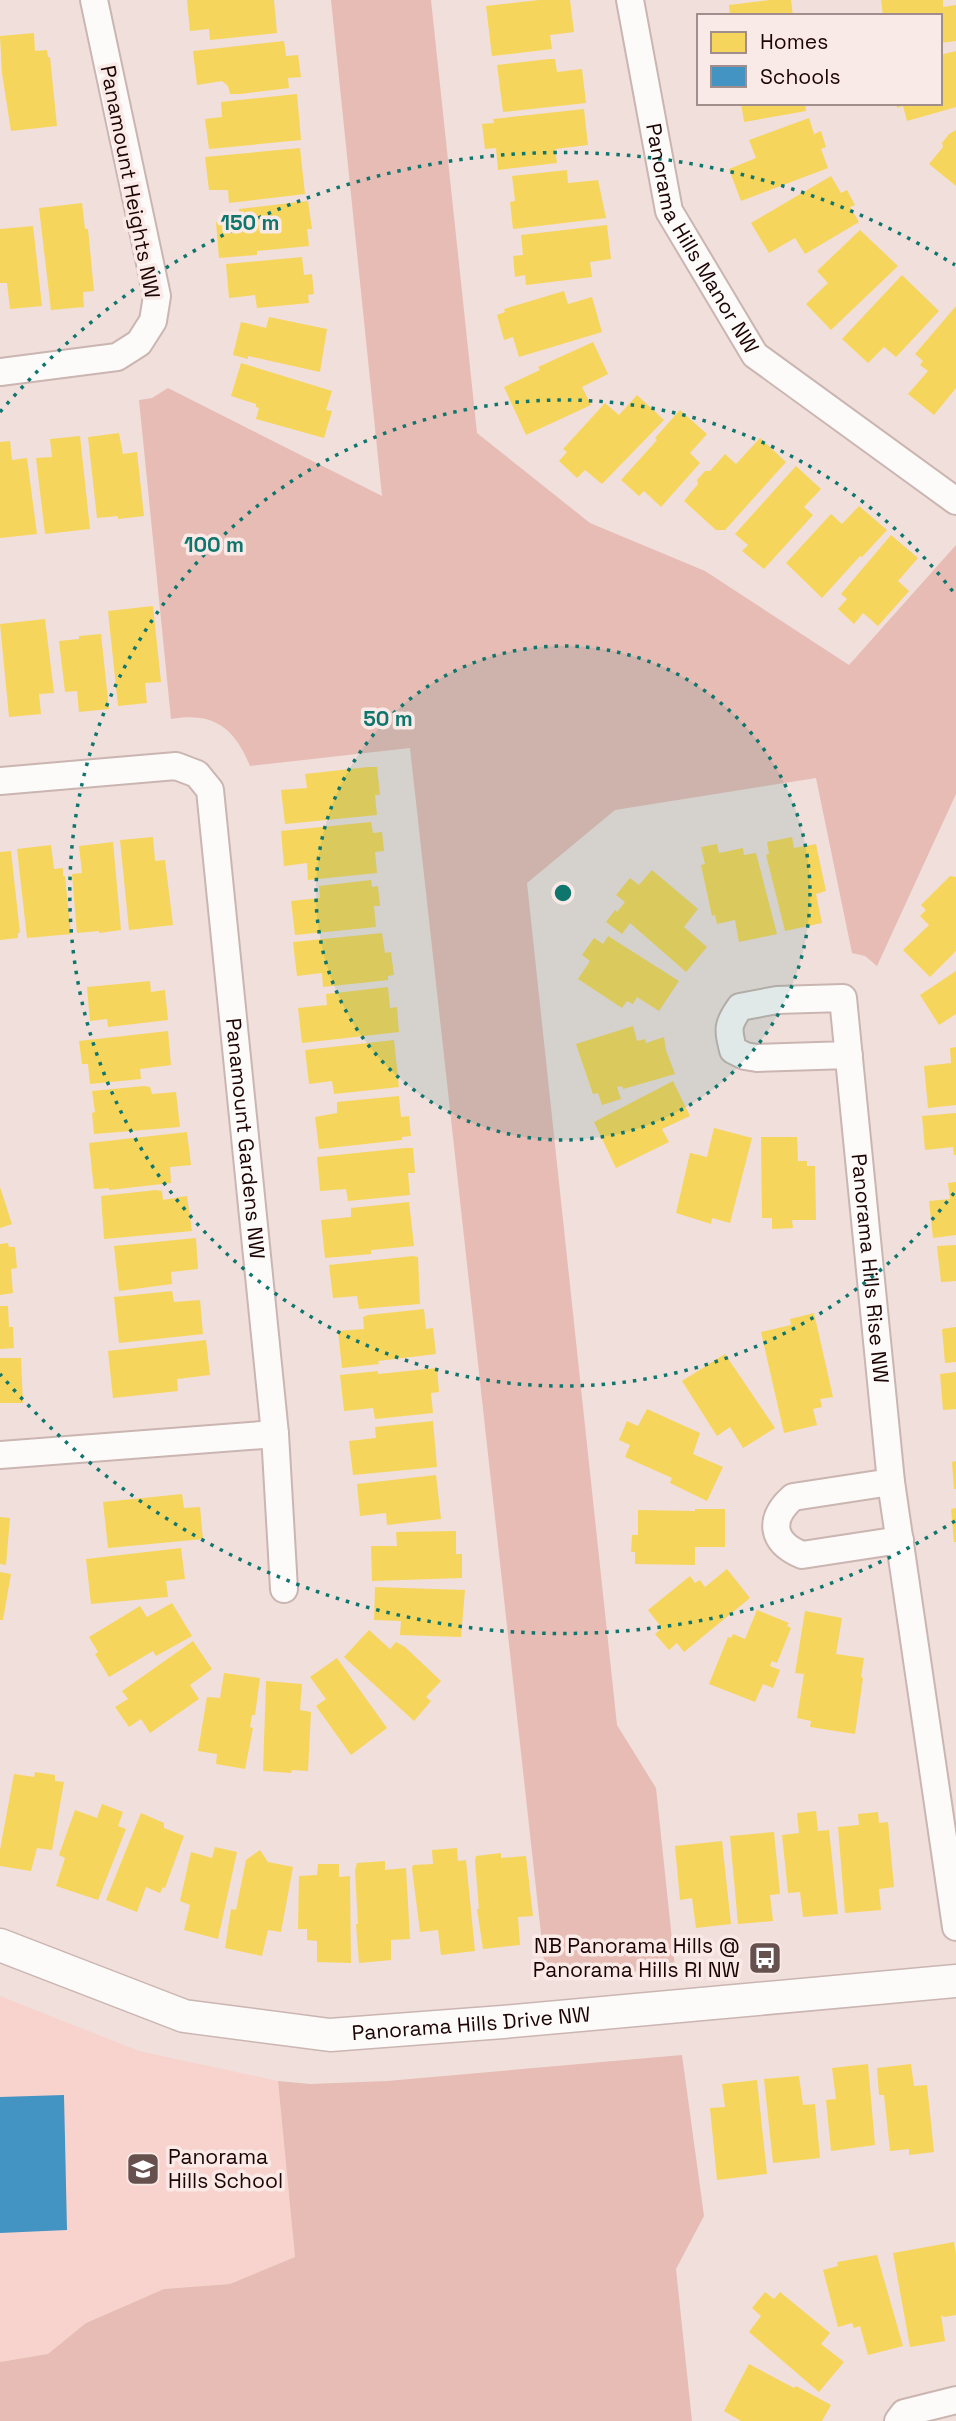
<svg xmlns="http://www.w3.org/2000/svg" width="956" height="2421" viewBox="0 0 956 2421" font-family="'Space Grotesk',sans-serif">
	<rect width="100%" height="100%" fill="#f1dfdb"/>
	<path fill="#f8d3cd" d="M 0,1996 L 139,2051 L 278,2081 L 295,2257 L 230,2284 L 164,2289 L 86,2323 L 49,2354 L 0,2362 Z"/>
	<path fill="#e7bcb4" d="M 331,0 L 431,0 L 477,433 L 590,523 L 705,571 L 849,665 L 956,545 L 956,794 L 877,966 L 865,956 L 852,953 L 816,778 L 615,810 L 527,883 L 617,1725 L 656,1788 L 675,1968 L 546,1979 L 410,748 L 250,766 C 234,727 213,712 171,719 L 139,400 L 152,398 L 168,388 L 382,496 Z
		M 682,2055 L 704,2216 L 676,2269 L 692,2421 L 0,2421 L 0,2362 L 48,2354 L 86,2323 L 164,2289 L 230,2284 L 295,2257 L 278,2081 L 310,2084 L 387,2081 Z"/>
	<path fill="#f6d55c" d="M 187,0 L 274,0 L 277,33 L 210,40 L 209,29 L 190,31 Z
		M 539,0 L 570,0 L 574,32 L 550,35 L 552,49 L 492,56 L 486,6 Z
		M 770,0 L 791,0 L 793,16 L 730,16 L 729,5 Z
		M 881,0 L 943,0 L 943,7 L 956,5 L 956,41 L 940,43 L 940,16 L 883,16 Z
		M 34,33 L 35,51 L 47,50 L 48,57 L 50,57 L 57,126 L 11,131 L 2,73 L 0,36 Z
		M 284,41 L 286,56 L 298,55 L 301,77 L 288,78 L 289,88 L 240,94 L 230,94 L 228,86 L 222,81 L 197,85 L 193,51 Z
		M 956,51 L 956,107 L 907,121 L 903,106 L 897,108 L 896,103 L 940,103 L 940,55 Z
		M 549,59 L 555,59 L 557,72 L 582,69 L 586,103 L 503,112 L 497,65 Z
		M 297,94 L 301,140 L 209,149 L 205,119 L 222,117 L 221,102 Z
		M 741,103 L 805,103 L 806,111 L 744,122 Z
		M 584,109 L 588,145 L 555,149 L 557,163 L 498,170 L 496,148 L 485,149 L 482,124 L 494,123 L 493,119 Z
		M 809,118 L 814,134 L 821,131 L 826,147 L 821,149 L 828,168 L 741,201 L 729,169 L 756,158 L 749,140 Z
		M 956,130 L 956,186 L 929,164 L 943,147 L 942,143 L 949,134 Z
		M 300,148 L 305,194 L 229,203 L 228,190 L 209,190 L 205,157 Z
		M 567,170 L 568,183 L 598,180 L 606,218 L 513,229 L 510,202 L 515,201 L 512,176 Z
		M 831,176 L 841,193 L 847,190 L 855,205 L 850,207 L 859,222 L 805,254 L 795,238 L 769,253 L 751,223 Z
		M 308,201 L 312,229 L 307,229 L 309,246 L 257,251 L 257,255 L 219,258 L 216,222 L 240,219 L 239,209 Z
		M 82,203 L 85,229 L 88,229 L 94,291 L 83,292 L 84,307 L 51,310 L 39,208 Z
		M 607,225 L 611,259 L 590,262 L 592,277 L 526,285 L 525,275 L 515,277 L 513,256 L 523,255 L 521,235 Z
		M 33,226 L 42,306 L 10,309 L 7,283 L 0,283 L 0,229 Z
		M 860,230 L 898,266 L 831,330 L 806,304 L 828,283 L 817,271 Z
		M 302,257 L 304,275 L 312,274 L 314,294 L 308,295 L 309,303 L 257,308 L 255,295 L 229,298 L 226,264 Z
		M 902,275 L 939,311 L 896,357 L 884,347 L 868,363 L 842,339 Z
		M 564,291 L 568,304 L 592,297 L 602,332 L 519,357 L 513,337 L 504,340 L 497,315 L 505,312 L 504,309 Z
		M 956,306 L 956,388 L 934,415 L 908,394 L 928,371 L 920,365 L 923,361 L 915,354 Z
		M 269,317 L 327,329 L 320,372 L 248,356 L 248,359 L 233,355 L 241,322 L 266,328 Z
		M 593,342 L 608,374 L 582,387 L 591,405 L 526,435 L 504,387 L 540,370 L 538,367 Z
		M 241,363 L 332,391 L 326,410 L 332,411 L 324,438 L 256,419 L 259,408 L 256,407 L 256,404 L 231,396 Z
		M 637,395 L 664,420 L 602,484 L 585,470 L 577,478 L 559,461 L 567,452 L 563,449 L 605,403 L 619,415 Z
		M 680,410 L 707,434 L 690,453 L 700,463 L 661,507 L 644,491 L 639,496 L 621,480 L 657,440 L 655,438 Z
		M 119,433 L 123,454 L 137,452 L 144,516 L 118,519 L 118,516 L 97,518 L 88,437 Z
		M 80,436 L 90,529 L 45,534 L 36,458 L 52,457 L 50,439 Z
		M 760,438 L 786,462 L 725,530 L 716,530 L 684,501 L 698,484 L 697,480 L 705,471 L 710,471 L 725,454 L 736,464 Z
		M 10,441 L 12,460 L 27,458 L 37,534 L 0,538 L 0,442 Z
		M 796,466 L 821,489 L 804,507 L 813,515 L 764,569 L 742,551 L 748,545 L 735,534 Z
		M 859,506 L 887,530 L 862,557 L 860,556 L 822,598 L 786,563 L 831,514 L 842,524 Z
		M 891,535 L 918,558 L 898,581 L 909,591 L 878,626 L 863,613 L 854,624 L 838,609 L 847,599 L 841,594 Z
		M 153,606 L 161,682 L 145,683 L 147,703 L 118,706 L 108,611 Z
		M 45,619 L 54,693 L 39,694 L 41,714 L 9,717 L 0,624 Z
		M 101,634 L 109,709 L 79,712 L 77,691 L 65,692 L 59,641 L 79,639 L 79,636 Z
		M 368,767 L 377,767 L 380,795 L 375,795 L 377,815 L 285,824 L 281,790 L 307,788 L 305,774 Z
		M 371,822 L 373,833 L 382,832 L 384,851 L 375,852 L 377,873 L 308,880 L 307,863 L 284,866 L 281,831 Z
		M 153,837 L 155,861 L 165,860 L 173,925 L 129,930 L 120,840 Z
		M 792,837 L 794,848 L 816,844 L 826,891 L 816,894 L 822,923 L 785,931 L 766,855 L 769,854 L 767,842 Z
		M 113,842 L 121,930 L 99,933 L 99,931 L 77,933 L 72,874 L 82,873 L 79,846 Z
		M 717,844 L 719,853 L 743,848 L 744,855 L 756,853 L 777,934 L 739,942 L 735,920 L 717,924 L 715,915 L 712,916 L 701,865 L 705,864 L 701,847 Z
		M 51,845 L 54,869 L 63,868 L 63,876 L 65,876 L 71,934 L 27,938 L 17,849 Z
		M 11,851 L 20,933 L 18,933 L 18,938 L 0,940 L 0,852 Z
		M 652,870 L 698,909 L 684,927 L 707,947 L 686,972 L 630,923 L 622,934 L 606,922 L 615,910 L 617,912 L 625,902 L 616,895 L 630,878 L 639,885 Z
		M 950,876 L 956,877 L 956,951 L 930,977 L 903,950 L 929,925 L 920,916 L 926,910 L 921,905 Z
		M 371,880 L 372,887 L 378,886 L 380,906 L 374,906 L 376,927 L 295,935 L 291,901 L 320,898 L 319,886 Z
		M 382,933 L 385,953 L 391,952 L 394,975 L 388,976 L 388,980 L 323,987 L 322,973 L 297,976 L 293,942 Z
		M 608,936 L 679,981 L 659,1011 L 637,997 L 633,1004 L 627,1001 L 622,1008 L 578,979 L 590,961 L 582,955 L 594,938 L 603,944 Z
		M 956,971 L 956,1014 L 939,1025 L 920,995 Z
		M 150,981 L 151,992 L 165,990 L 168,1020 L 108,1027 L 107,1019 L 90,1021 L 87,987 Z
		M 388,987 L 390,1008 L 397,1007 L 399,1032 L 302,1043 L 298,1008 L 327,1005 L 326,994 Z
		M 633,1026 L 637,1041 L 645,1039 L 646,1043 L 664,1037 L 666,1050 L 675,1074 L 623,1089 L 622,1086 L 617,1087 L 621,1099 L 602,1105 L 598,1093 L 593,1094 L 576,1044 Z
		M 168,1031 L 171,1065 L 140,1069 L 141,1079 L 90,1084 L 88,1064 L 82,1064 L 79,1041 Z
		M 394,1040 L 399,1087 L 334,1094 L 332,1081 L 309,1084 L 305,1050 Z
		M 956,1047 L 956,1105 L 928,1108 L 924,1066 L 951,1063 L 950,1048 Z
		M 673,1081 L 690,1116 L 662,1129 L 669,1142 L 616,1168 L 594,1122 Z
		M 144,1086 L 150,1087 L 152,1094 L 176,1092 L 180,1127 L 94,1134 L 92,1113 L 95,1112 L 92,1091 Z
		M 399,1096 L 401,1117 L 409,1116 L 411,1136 L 402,1137 L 402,1140 L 319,1149 L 315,1117 L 337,1113 L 337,1102 Z
		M 956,1113 L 956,1155 L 954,1155 L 953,1147 L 925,1150 L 922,1116 Z
		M 714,1128 L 752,1138 L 730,1223 L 712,1218 L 711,1224 L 676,1213 L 690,1153 L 707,1157 Z
		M 187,1132 L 191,1165 L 170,1167 L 171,1183 L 109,1190 L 109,1188 L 94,1189 L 89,1143 Z
		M 761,1137 L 797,1137 L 798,1161 L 807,1161 L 807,1166 L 815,1166 L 816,1220 L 792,1220 L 793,1228 L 772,1229 L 772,1218 L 762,1218 Z
		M 405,1148 L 413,1148 L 415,1173 L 408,1173 L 410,1195 L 348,1201 L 346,1189 L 320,1191 L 317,1157 Z
		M 956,1182 L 956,1235 L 933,1238 L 929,1201 L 950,1199 L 948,1183 Z
		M 0,1187 L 12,1224 L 0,1228 Z
		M 156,1190 L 162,1191 L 163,1200 L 187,1196 L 192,1231 L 104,1239 L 101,1196 Z
		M 409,1202 L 414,1246 L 371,1250 L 371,1254 L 325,1258 L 321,1220 L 351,1217 L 351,1208 Z
		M 196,1238 L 198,1269 L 171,1272 L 172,1284 L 119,1291 L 114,1246 Z
		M 8,1243 L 9,1247 L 15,1247 L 17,1268 L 11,1269 L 13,1293 L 0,1295 L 0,1244 Z
		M 956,1245 L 956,1281 L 941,1282 L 937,1246 Z
		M 413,1256 L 418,1257 L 420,1304 L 359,1309 L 357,1296 L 333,1298 L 329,1265 Z
		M 172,1291 L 174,1302 L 200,1300 L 203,1334 L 119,1343 L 114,1297 Z
		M 0,1306 L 8,1306 L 9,1327 L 13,1327 L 14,1348 L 0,1349 Z
		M 424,1309 L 426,1329 L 433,1328 L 436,1354 L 378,1361 L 379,1364 L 342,1368 L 338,1331 L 364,1329 L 363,1317 L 368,1315 Z
		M 814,1313 L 833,1397 L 820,1399 L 822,1407 L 813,1409 L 817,1425 L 784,1433 L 761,1332 L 791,1325 L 790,1319 Z
		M 956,1327 L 956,1362 L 945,1363 L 942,1329 Z
		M 206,1340 L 210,1375 L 177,1379 L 178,1391 L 113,1398 L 108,1351 Z
		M 725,1354 L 775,1428 L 743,1448 L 730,1427 L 717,1436 L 682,1381 Z
		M 0,1358 L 21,1358 L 23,1403 L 0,1403 Z
		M 437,1368 L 439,1392 L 431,1393 L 433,1413 L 375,1419 L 373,1408 L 344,1411 L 340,1375 L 378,1371 L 378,1374 Z
		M 956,1372 L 956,1409 L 943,1410 L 940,1374 Z
		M 647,1409 L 700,1433 L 693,1454 L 723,1467 L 707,1501 L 670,1483 L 672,1478 L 625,1457 L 630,1445 L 619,1440 L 627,1421 L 638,1426 Z
		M 433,1421 L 437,1467 L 353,1475 L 349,1441 L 376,1438 L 375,1427 Z
		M 956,1461 L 956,1489 L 954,1489 L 952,1462 Z
		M 436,1475 L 441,1519 L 387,1525 L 386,1513 L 360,1516 L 357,1484 Z
		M 182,1494 L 184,1508 L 200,1507 L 203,1539 L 108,1548 L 103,1502 Z
		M 956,1508 L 956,1542 L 954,1542 L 951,1509 Z
		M 695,1509 L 725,1509 L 725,1547 L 695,1547 L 695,1565 L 635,1564 L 635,1552 L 631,1552 L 632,1535 L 638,1535 L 638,1510 L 695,1511 Z
		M 0,1517 L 10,1518 L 6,1565 L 0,1564 Z
		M 456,1531 L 456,1554 L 462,1554 L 462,1578 L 372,1581 L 371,1546 L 397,1546 L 396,1532 Z
		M 181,1548 L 185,1579 L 166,1581 L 168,1597 L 91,1604 L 86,1559 Z
		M 727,1569 L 750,1598 L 684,1652 L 677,1643 L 669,1650 L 655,1634 L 662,1628 L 648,1610 L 690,1576 L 695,1583 L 700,1580 L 705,1587 Z
		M 0,1572 L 11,1574 L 3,1620 L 0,1620 Z
		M 375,1587 L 465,1590 L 461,1637 L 400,1635 L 401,1621 L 374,1620 Z
		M 172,1603 L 192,1636 L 156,1656 L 153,1651 L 109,1677 L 95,1654 L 98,1652 L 89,1637 L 140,1606 L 147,1617 Z
		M 757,1610 L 789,1623 L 787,1626 L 791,1628 L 777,1663 L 772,1661 L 770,1666 L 780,1670 L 773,1688 L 763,1684 L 755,1702 L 709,1684 L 728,1637 L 731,1638 L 733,1634 L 745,1639 Z
		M 805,1611 L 842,1618 L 836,1654 L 864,1658 L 861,1677 L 863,1678 L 855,1734 L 810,1727 L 811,1721 L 797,1718 L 804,1674 L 795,1673 Z
		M 369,1630 L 390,1649 L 396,1642 L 405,1647 L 441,1681 L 426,1697 L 431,1701 L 414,1721 L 344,1657 Z
		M 193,1641 L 212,1669 L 190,1685 L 199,1699 L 150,1733 L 141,1719 L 129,1727 L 115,1707 L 128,1699 L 122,1691 Z
		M 337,1658 L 387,1728 L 351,1755 L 316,1706 L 326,1699 L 310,1677 Z
		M 224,1673 L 260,1678 L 255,1715 L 252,1715 L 250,1727 L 253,1728 L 245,1769 L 216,1764 L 217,1754 L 198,1751 L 207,1697 L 220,1698 Z
		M 266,1681 L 302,1684 L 300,1710 L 311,1712 L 308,1771 L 292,1770 L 291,1773 L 263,1771 Z
		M 35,1772 L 55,1775 L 55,1781 L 64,1782 L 52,1850 L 37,1848 L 31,1871 L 0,1866 L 0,1850 L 14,1774 L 34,1777 Z
		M 102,1804 L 123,1812 L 118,1826 L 126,1829 L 98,1900 L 56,1886 L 65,1858 L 59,1855 L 75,1810 L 97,1818 Z
		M 816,1811 L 818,1831 L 829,1830 L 838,1914 L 803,1917 L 800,1892 L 788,1893 L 782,1835 L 799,1833 L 797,1813 Z
		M 878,1812 L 879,1823 L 888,1822 L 894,1887 L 879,1889 L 881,1910 L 845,1913 L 838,1827 L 859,1825 L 858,1814 Z
		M 141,1813 L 164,1823 L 164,1828 L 184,1836 L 165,1888 L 163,1887 L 160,1893 L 146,1887 L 137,1912 L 106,1900 Z
		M 774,1832 L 780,1894 L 770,1895 L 773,1921 L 738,1924 L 730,1836 Z
		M 722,1841 L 731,1924 L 696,1928 L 692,1898 L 680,1900 L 675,1846 Z
		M 215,1847 L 237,1852 L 218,1939 L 184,1930 L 190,1905 L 180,1901 L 191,1852 L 212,1858 Z
		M 457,1848 L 458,1861 L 466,1860 L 475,1951 L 441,1955 L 438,1930 L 420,1932 L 412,1868 L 413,1865 L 433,1864 L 432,1850 Z
		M 260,1850 L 268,1862 L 293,1867 L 281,1932 L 268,1930 L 262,1956 L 225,1948 L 231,1909 L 236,1910 L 246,1860 Z
		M 501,1853 L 501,1858 L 526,1856 L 533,1916 L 518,1917 L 520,1945 L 483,1949 L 477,1909 L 479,1909 L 475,1861 L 476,1856 Z
		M 385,1861 L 385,1870 L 406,1868 L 410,1939 L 391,1940 L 391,1960 L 359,1963 L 356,1924 L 358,1924 L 355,1871 L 357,1863 Z
		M 318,1864 L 339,1864 L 339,1877 L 350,1876 L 351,1963 L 317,1962 L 317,1941 L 307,1940 L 307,1929 L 298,1929 L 299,1876 L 317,1875 Z
		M 868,2064 L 875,2145 L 831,2151 L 826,2100 L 836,2099 L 832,2068 Z
		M 911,2064 L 914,2086 L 927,2085 L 934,2152 L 909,2155 L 909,2149 L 890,2151 L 884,2095 L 879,2095 L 877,2068 Z
		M 799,2076 L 803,2105 L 815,2104 L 820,2158 L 773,2163 L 764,2079 Z
		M 757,2080 L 767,2174 L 717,2180 L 710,2108 L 725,2107 L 722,2084 Z
		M 954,2242 L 956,2255 L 956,2315 L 944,2317 L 941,2315 L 945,2341 L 910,2347 L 893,2253 Z
		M 877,2255 L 903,2346 L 868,2355 L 860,2326 L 854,2328 L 852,2323 L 838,2327 L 823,2270 L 838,2266 L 837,2262 Z
		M 765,2292 L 774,2299 L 780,2292 L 830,2333 L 821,2344 L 844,2362 L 819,2392 L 749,2332 L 761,2316 L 752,2308 Z
		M 749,2364 L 794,2388 L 796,2386 L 831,2405 L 822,2421 L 741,2421 L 724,2411 Z"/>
	<path fill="#4393c3" d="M 64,2095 L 67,2230 L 0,2233 L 0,2097 Z"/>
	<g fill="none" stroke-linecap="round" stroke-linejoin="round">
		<defs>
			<g id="minor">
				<path id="s1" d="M 630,0 L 669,211 L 755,355 L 956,501"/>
				<path d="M 0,372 L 117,357 L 139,343 L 153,321 L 157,296 L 94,0"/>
				<path id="s2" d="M 0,781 L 176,766 L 197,774 L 210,790 L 275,1434 L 0,1455"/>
				<path id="s3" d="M 849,1055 L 757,1058 L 745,1056 L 733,1050 C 728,1029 727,1025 740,1007 L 777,1000 L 843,998 L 891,1482 L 956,1927"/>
				<path d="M 275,1434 L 284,1589"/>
				<path d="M 891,1482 L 793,1497 C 768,1519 771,1542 802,1555 L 900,1540"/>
				<path d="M 898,2421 L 904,2413 L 956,2400"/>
			</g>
			<g id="tertiary">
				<path id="s4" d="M 0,1945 L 184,2016 L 330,2035 L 503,2022 L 956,1981"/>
			</g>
		</defs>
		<use href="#minor" stroke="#cab5b1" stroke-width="30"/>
		<use href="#tertiary" stroke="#cab5b1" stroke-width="35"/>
		<use href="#minor" stroke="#fdfafa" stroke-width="26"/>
		<use href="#tertiary" stroke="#fdfafa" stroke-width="32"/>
	</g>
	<circle cx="563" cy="893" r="247" fill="#0f766e" fill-opacity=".12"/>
	<g fill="none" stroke="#0f766e" stroke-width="3.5" stroke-dasharray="3.5 7">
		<circle cx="563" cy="893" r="247"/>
		<path d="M954 1193A493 493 0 1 1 954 593"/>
		<path d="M955 1521A740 740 0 0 1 0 1374M0 412A740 740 0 0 1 955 265"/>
	</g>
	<defs>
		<symbol id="bus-square" viewBox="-11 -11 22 22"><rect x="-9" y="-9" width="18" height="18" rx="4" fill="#67514f" stroke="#faeae7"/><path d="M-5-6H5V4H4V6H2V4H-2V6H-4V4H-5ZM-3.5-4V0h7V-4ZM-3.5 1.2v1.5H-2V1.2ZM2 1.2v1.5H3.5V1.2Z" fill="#fff"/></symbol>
		<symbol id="school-square" viewBox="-11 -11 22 22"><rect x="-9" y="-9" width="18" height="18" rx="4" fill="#67514f" stroke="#faeae7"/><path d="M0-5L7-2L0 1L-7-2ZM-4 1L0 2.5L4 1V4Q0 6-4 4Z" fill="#fff"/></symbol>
	</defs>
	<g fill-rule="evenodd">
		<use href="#bus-square" x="746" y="1939" width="38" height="38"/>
		<use href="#school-square" x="124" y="2150" width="38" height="38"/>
	</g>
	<g text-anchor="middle" stroke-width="7" stroke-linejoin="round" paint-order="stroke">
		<g font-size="21" fill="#1c0403" stroke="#faeae7">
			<text transform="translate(130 182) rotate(79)" y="7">Panamount Heights NW</text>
			<text dy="7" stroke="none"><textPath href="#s1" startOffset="252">Panorama Hills Manor NW</textPath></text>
			<text dy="7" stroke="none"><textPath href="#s2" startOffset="570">Panamount Gardens NW</textPath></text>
			<text dy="7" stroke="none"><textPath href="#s3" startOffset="539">Panorama Hills Rise NW</textPath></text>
			<text dy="7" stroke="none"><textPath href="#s4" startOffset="486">Panorama Hills Drive NW</textPath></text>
		</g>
		<g font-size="21" fill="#1c0403" stroke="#faeae7" text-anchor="end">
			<text x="740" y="1953">NB Panorama Hills @<tspan x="740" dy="24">Panorama Hills RI NW</tspan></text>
			<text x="168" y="2164" text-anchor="start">Panorama<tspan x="168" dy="24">Hills School</tspan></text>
		</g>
	</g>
	<circle cx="563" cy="893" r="10" fill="#0f766e" stroke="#faeae7" stroke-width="3.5"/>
	<g font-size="21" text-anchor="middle" font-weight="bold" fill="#0f766e" stroke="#faeae7" stroke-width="7" stroke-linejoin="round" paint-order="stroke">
		<text x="250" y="230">150 m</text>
		<text x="214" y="552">100 m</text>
		<text x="388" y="726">50 m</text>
	</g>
	<rect x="697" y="14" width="245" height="91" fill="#faeae7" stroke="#a18e8c" stroke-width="2"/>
	<rect x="711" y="32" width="35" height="21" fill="#f6d55c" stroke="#a18e8c" stroke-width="2"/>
	<text x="760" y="49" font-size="21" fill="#1c0403">Homes</text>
	<rect x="711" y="66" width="35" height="21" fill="#4393c3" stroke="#a18e8c" stroke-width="2"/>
	<text x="760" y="84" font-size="21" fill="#1c0403">Schools</text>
</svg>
